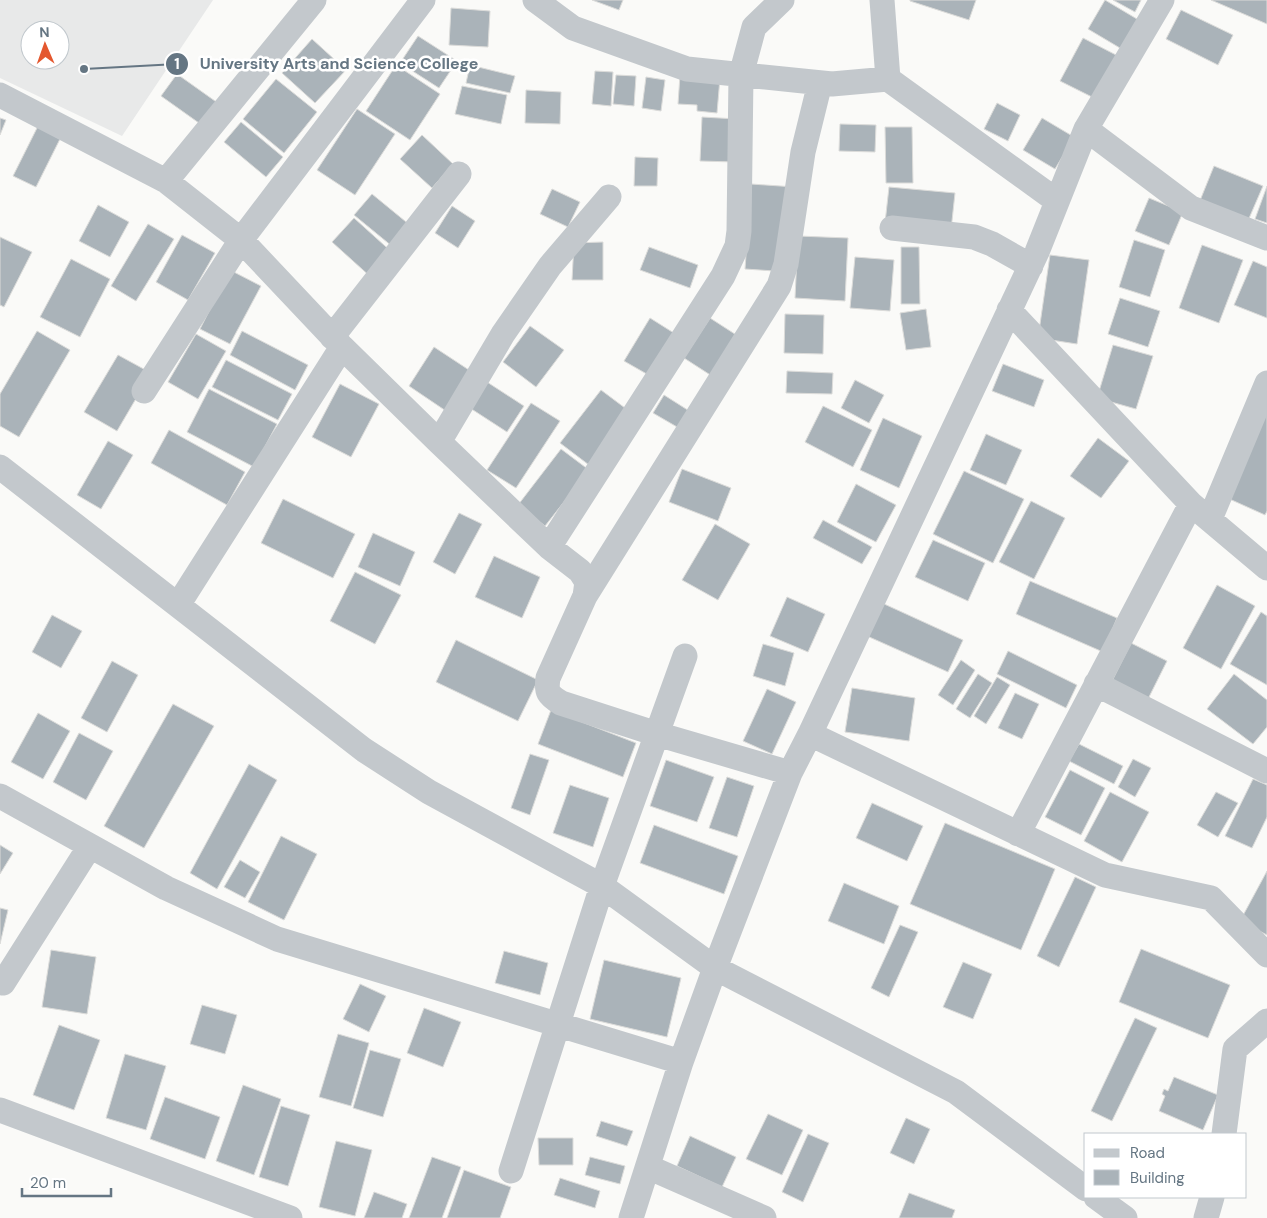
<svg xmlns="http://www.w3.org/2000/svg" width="1267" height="1218" viewBox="0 0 1267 1218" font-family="'DM Sans',sans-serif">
	<rect width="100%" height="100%" fill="#fafaf8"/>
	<path fill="#e8e9e9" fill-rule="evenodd" d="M 0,0 L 213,0 L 122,136 L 0,78 ZM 30,30 L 60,30 L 60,60 L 30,60 Z"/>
	<path fill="#aab3b9" stroke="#dcdcda" d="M 592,0 L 623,0 L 619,10 Z
		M 910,0 L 976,0 L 969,20 L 910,1 Z
		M 1105,0 L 1142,22 L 1125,51 L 1088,29 Z
		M 1113,0 L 1141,0 L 1135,12 Z
		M 1211,0 L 1267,0 L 1267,24 Z
		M 451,8 L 490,11 L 488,47 L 449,45 Z
		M 1181,10 L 1233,35 L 1218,65 L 1166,39 Z
		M 418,36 L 457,61 L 439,88 L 400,63 Z
		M 1083,38 L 1118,56 L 1096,99 L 1060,81 Z
		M 312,39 L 346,70 L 315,103 L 282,73 Z
		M 396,65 L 440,94 L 410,140 L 366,111 Z
		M 470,65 L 515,76 L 510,93 L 466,83 Z
		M 595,71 L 613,72 L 611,106 L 592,104 Z
		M 177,74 L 222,106 L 206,128 L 161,96 Z
		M 616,75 L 636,76 L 634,106 L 613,104 Z
		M 680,75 L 720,78 L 717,113 L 697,111 L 697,105 L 678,104 Z
		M 646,77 L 665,80 L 661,111 L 642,108 Z
		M 276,79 L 317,112 L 284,153 L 243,119 Z
		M 462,86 L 507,95 L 501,124 L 455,114 Z
		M 526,90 L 561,92 L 560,124 L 525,123 Z
		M 997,103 L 1020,115 L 1008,141 L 984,129 Z
		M 357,109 L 395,134 L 355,195 L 317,170 Z
		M 702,117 L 737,119 L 735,162 L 700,161 Z
		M 0,118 L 6,120 L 0,135 Z
		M 1042,118 L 1074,137 L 1055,169 L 1023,150 Z
		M 241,122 L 283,157 L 266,177 L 224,142 Z
		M 39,124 L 62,135 L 36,187 L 13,176 Z
		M 840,124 L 876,125 L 875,152 L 839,151 Z
		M 885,127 L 912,127 L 913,183 L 886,183 Z
		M 422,135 L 453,164 L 432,188 L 400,159 Z
		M 635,157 L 658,158 L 657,186 L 634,186 Z
		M 1214,166 L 1263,186 L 1247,223 L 1199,203 Z
		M 751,184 L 795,187 L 789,272 L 745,269 Z
		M 1267,186 L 1267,223 L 1255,219 Z
		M 889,187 L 955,193 L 951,230 L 885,223 Z
		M 552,189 L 580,202 L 568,227 L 540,214 Z
		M 372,194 L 411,226 L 393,247 L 354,215 Z
		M 1149,198 L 1183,212 L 1169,245 L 1135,231 Z
		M 98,205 L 129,222 L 110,257 L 79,241 Z
		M 452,206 L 475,221 L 458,248 L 435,233 Z
		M 354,218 L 395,255 L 373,279 L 332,242 Z
		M 148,224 L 174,239 L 136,301 L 111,286 Z
		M 182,235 L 215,253 L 188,300 L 156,282 Z
		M 798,236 L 848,238 L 845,301 L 795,298 Z
		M 0,237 L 32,252 L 4,307 L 0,305 Z
		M 1134,240 L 1165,250 L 1150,297 L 1119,287 Z
		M 603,242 L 603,280 L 572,280 L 574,243 Z
		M 1202,245 L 1243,260 L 1219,323 L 1179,308 Z
		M 649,247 L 698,265 L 690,288 L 640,270 Z
		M 901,247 L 919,247 L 920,304 L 901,304 Z
		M 1050,255 L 1089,260 L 1077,344 L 1038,338 Z
		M 855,257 L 894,260 L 890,311 L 850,308 Z
		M 71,259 L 110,279 L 80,337 L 40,317 Z
		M 1253,261 L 1267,267 L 1267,318 L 1234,305 Z
		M 230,270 L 261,286 L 230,344 L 200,329 Z
		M 1120,298 L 1160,311 L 1148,347 L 1108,334 Z
		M 926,309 L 931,347 L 906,350 L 900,313 Z
		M 785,314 L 824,315 L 823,354 L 784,353 Z
		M 650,318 L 677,335 L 652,377 L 624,361 Z
		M 710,318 L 741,338 L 715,378 L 684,358 Z
		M 530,326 L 564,350 L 536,387 L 503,362 Z
		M 37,331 L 70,350 L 19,437 L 0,426 L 0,394 Z
		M 242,331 L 308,365 L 295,390 L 230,355 Z
		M 196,334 L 226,351 L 198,399 L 168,382 Z
		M 1113,345 L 1153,356 L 1136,409 L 1097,398 Z
		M 434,347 L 472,372 L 446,411 L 409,386 Z
		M 118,355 L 151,373 L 117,431 L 84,412 Z
		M 226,360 L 292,394 L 278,420 L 212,387 Z
		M 1003,364 L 1044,380 L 1034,407 L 992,391 Z
		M 787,371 L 833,373 L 832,394 L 786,393 Z
		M 855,380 L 884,395 L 869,423 L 841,408 Z
		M 487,382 L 524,406 L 507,432 L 470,408 Z
		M 340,384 L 379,404 L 351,457 L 312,437 Z
		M 209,389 L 277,424 L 254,467 L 187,432 Z
		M 601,390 L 629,411 L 589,465 L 560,443 Z
		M 664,395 L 694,414 L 684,431 L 653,413 Z
		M 1267,402 L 1267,511 L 1265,515 L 1225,497 Z
		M 531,403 L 560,421 L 516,488 L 487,470 Z
		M 823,406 L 872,430 L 853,467 L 805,442 Z
		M 883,418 L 922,436 L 899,488 L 860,470 Z
		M 169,430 L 245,472 L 227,505 L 151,463 Z
		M 986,434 L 1022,450 L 1006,485 L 970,470 Z
		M 1098,438 L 1129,461 L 1101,498 L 1070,476 Z
		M 108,441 L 133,455 L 101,509 L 77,495 Z
		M 561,449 L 589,470 L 545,526 L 518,505 Z
		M 682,469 L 731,488 L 718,521 L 669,502 Z
		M 964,471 L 1024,499 L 993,563 L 933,534 Z
		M 856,484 L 896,505 L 876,542 L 837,522 Z
		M 283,499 L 355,534 L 333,578 L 261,543 Z
		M 1031,501 L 1065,518 L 1034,579 L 999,562 Z
		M 459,513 L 482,524 L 455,574 L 433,562 Z
		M 823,520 L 872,547 L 862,564 L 813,538 Z
		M 715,524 L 750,544 L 718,600 L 682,580 Z
		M 373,533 L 415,552 L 400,586 L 358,567 Z
		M 933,540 L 985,563 L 968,601 L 915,577 Z
		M 494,556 L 540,577 L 522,618 L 475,597 Z
		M 355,572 L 401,595 L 375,644 L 330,621 Z
		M 1030,581 L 1117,618 L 1103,652 L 1016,614 Z
		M 1217,585 L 1255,606 L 1221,669 L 1183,648 Z
		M 787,597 L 825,614 L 808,652 L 770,636 Z
		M 882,603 L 963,640 L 948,672 L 867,636 Z
		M 1261,612 L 1267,616 L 1267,685 L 1230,664 Z
		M 52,615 L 82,631 L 61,668 L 32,652 Z
		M 456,640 L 538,680 L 518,721 L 436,682 Z
		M 1131,643 L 1167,661 L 1147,701 L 1111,683 Z
		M 763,644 L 794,653 L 785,686 L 753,676 Z
		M 1008,651 L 1077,685 L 1066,708 L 997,674 Z
		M 961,660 L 975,670 L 953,705 L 938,695 Z
		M 112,661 L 138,675 L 107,732 L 81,718 Z
		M 978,674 L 992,683 L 970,718 L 956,709 Z
		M 1234,674 L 1267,700 L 1267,727 L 1253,744 L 1207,709 Z
		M 997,677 L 1010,685 L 986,724 L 974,716 Z
		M 852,688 L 915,698 L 909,741 L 845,732 Z
		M 767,689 L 796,702 L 772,754 L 743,741 Z
		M 1015,693 L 1039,704 L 1022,739 L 998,728 Z
		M 173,704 L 214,726 L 144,848 L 104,826 Z
		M 551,710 L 636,743 L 623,777 L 538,744 Z
		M 38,713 L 70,731 L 43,779 L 11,762 Z
		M 79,733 L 113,751 L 86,800 L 53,782 Z
		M 1079,744 L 1123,766 L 1114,784 L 1069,761 Z
		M 530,754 L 549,760 L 530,815 L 511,808 Z
		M 1133,759 L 1151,768 L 1135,797 L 1118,787 Z
		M 666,760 L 714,777 L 697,822 L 650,806 Z
		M 249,764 L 277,780 L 217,889 L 190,873 Z
		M 1070,770 L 1105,788 L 1081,835 L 1045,817 Z
		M 727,777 L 754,786 L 737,837 L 709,828 Z
		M 1253,779 L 1267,785 L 1267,817 L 1252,848 L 1225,836 Z
		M 570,785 L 609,798 L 593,847 L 553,833 Z
		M 1110,792 L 1149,812 L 1122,862 L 1084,841 Z
		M 1216,792 L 1238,803 L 1218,837 L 1197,825 Z
		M 872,803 L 923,826 L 907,861 L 856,838 Z
		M 945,823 L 1055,869 L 1021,950 L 910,904 Z
		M 654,825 L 738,856 L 724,894 L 640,863 Z
		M 281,836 L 317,854 L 284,920 L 248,902 Z
		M 0,845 L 13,853 L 0,874 Z
		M 240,860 L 260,872 L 245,898 L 224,887 Z
		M 1267,871 L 1267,935 L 1240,921 Z
		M 1075,877 L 1096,887 L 1059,967 L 1037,956 Z
		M 844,883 L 899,906 L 884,944 L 828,921 Z
		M 0,908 L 8,910 L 0,944 Z
		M 900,925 L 918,932 L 889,997 L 871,988 Z
		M 1141,949 L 1230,985 L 1208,1038 L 1119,1002 Z
		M 51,950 L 96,957 L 87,1014 L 42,1007 Z
		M 504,951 L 548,963 L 540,995 L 495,983 Z
		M 604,960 L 681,978 L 667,1037 L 590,1019 Z
		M 963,962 L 992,974 L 973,1019 L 943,1007 Z
		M 360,984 L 386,996 L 369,1032 L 343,1019 Z
		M 202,1005 L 237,1015 L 225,1054 L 190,1044 Z
		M 424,1008 L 461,1022 L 443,1067 L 407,1053 Z
		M 1135,1018 L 1157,1028 L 1112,1121 L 1091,1111 Z
		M 59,1025 L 100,1040 L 74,1110 L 33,1095 Z
		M 338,1034 L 369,1043 L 351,1106 L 319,1097 Z
		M 370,1050 L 401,1059 L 383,1117 L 353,1108 Z
		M 125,1054 L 166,1066 L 146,1130 L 106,1118 Z
		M 1174,1077 L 1218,1095 L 1203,1130 L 1159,1111 L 1165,1096 L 1162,1094 L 1164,1089 L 1168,1091 Z
		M 243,1085 L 281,1099 L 254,1175 L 216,1161 Z
		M 165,1097 L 220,1117 L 205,1159 L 150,1139 Z
		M 281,1106 L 310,1115 L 288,1186 L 259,1177 Z
		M 768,1114 L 803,1130 L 782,1175 L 746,1159 Z
		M 906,1118 L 930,1129 L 914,1164 L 890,1153 Z
		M 601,1121 L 633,1131 L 627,1146 L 596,1136 Z
		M 808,1134 L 829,1143 L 803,1202 L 782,1192 Z
		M 690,1136 L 736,1157 L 722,1187 L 677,1166 Z
		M 538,1138 L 573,1138 L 573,1165 L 539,1165 Z
		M 336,1141 L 372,1150 L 355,1216 L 319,1207 Z
		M 432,1157 L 461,1167 L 442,1218 L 409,1218 Z
		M 590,1157 L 625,1166 L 620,1184 L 585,1175 Z
		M 464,1170 L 511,1187 L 500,1218 L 447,1218 Z
		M 560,1178 L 600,1191 L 595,1208 L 554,1195 Z
		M 374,1192 L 407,1204 L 402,1218 L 364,1218 Z
		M 909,1193 L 955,1210 L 952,1218 L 899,1218 Z"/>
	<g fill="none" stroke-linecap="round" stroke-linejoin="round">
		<path stroke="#c3c8cc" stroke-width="25" d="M 535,0 L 573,28 L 687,69 L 832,84 L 888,79 L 1057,201
			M 882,0 L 888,79
			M 0,95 L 166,181 L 241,240 L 342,347 L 439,442 L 549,547 L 580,571 L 587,582 L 585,596 L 548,678 C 546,692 548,695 561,703 L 657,734 L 790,773 L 715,968 L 681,1062 L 631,1218
			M 1086,129 L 1162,0
			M 166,181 L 314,0
			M 892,228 L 974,237 L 992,244 L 1031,266
			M 1009,310 L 1191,504 L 1267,568
			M 332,337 L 459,174
			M 144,391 L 241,240 L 423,0
			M 439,442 L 503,334 L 550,266 L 609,197
			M 0,467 L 364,750 L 429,792 L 602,886 L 715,968 L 956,1092 L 1086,1189
			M 1210,519 L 1267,383
			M 549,547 L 723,276 L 737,246 L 739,231 L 741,75 L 754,27 L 782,0
			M 585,596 L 779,286 L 786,264 L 803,152 L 820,83
			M 178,605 L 342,347
			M 1096,684 L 1267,771
			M 810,734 L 1037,252 L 1086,129 L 1191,208 L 1267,238
			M 790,773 L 810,734 L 1105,875 L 1211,898 L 1267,955
			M 0,796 L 166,888 L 277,939 L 681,1062
			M 1018,834 L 1191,504
			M 3,983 L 90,846
			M 0,1110 L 290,1218
			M 1224,1134 L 1235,1049 L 1267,1021
			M 648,1167 L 764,1218
			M 511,1171 L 602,886 L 685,656
			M 1096,1197 L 1125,1218
			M 1206,1218 L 1212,1197"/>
	</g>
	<path fill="none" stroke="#657683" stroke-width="2" d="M84 69L177 64"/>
	<g fill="#657683" stroke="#fff" stroke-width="2">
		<circle cx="84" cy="69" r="5"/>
		<circle cx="177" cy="64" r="12"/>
	</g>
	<g font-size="15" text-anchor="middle" font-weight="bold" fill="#fff">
		<text x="177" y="69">1</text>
	</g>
	<g font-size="16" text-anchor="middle" font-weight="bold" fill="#657683" stroke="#fff" stroke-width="5" stroke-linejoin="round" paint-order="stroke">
		<text x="339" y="69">University Arts and Science College</text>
	</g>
	<rect x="1084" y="1133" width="162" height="65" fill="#ffffff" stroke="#c1c8cd"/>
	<rect x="1094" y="1149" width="25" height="8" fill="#c3c8cc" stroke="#c1c8cd"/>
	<text x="1130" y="1158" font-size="15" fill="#657683">Road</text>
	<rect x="1094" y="1170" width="25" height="15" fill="#aab3b9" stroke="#c1c8cd"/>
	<text x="1130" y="1183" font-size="15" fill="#657683">Building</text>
	<g transform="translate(45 45) rotate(358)"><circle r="24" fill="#ffffff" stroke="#c1c8cd"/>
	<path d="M0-4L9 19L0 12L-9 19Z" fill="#e4572e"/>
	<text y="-8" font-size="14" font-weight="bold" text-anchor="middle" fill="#657683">N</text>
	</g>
	<path d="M22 1188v8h89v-8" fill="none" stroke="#657683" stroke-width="2.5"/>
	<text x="30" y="1188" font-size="15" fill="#657683" stroke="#ffffff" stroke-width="4" paint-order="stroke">20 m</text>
</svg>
